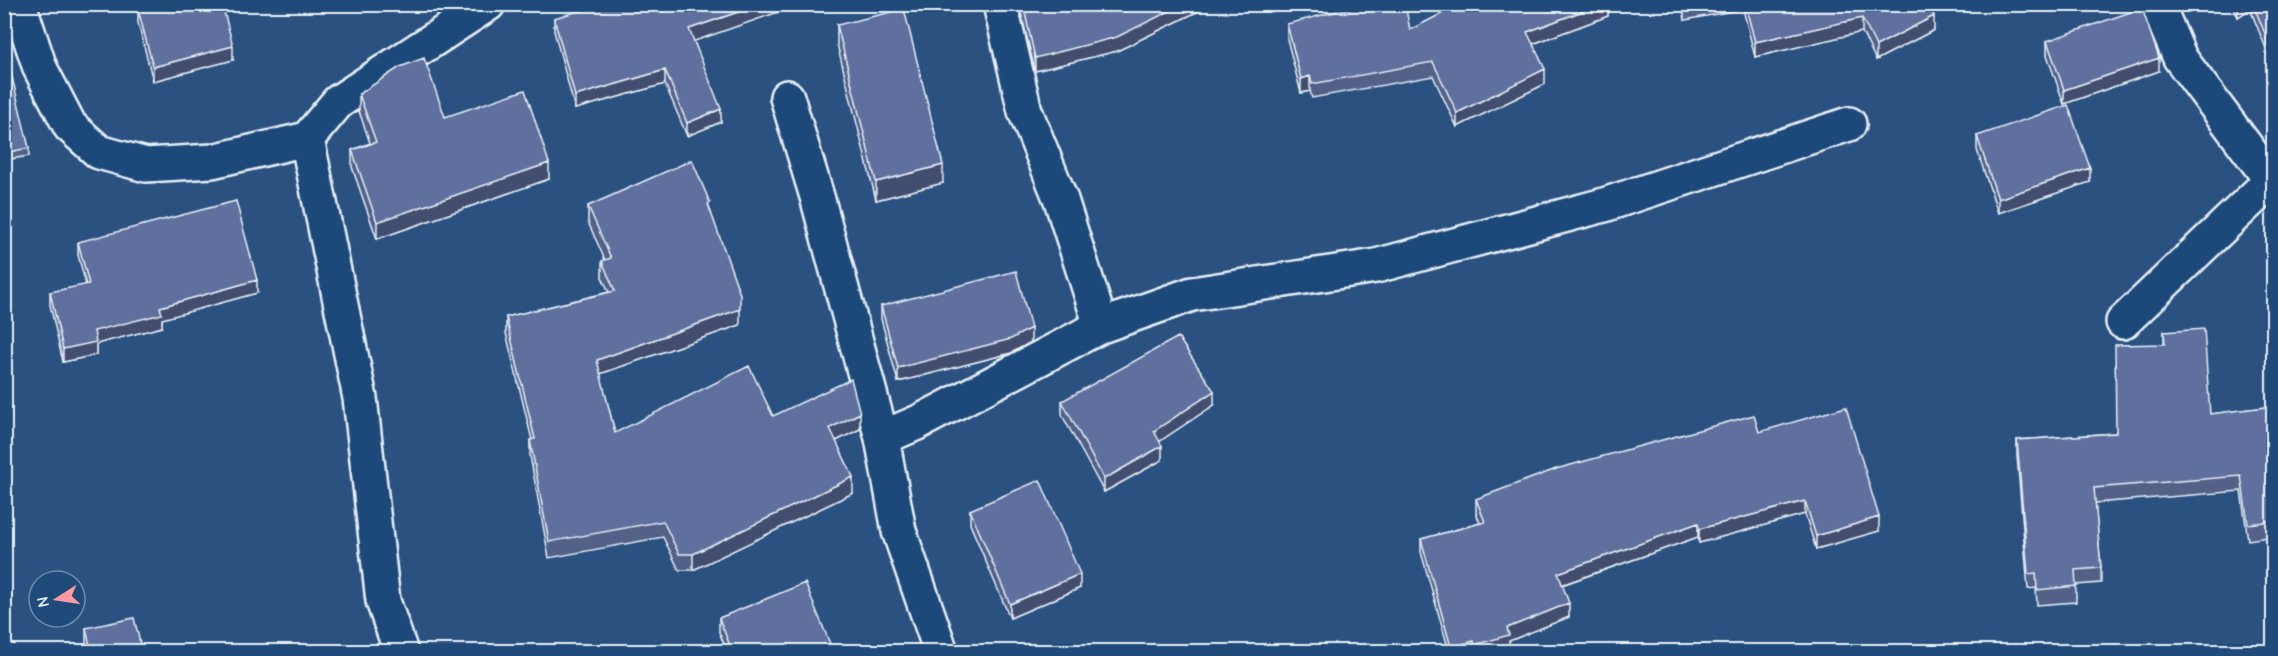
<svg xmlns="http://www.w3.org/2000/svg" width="2278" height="656" viewBox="0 0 2278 656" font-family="'Comic Neue',sans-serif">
	<rect width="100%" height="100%" fill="#2b5180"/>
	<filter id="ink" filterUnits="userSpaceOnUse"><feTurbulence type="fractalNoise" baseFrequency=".0167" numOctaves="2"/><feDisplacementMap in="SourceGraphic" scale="12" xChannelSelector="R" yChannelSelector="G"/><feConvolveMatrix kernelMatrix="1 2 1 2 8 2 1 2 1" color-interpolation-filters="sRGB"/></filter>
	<g filter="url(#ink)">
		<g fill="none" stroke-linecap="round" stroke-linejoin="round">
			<defs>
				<path id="minor" d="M 19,4 L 40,68 L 70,126 L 99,152 L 146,165 L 212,161 L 307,139 L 338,102 L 488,4
					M 1000,4 L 1025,111 L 1061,200 L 1101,326 L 1192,294 L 1376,266 L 1604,205 L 1849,124
					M 2157,4 L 2180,58 L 2271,180
					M 787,97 L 818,200 L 882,438
					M 307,139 L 360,398 L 383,601 L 401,652
					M 2123,322 L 2274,178
					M 941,652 L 899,531 L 882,438 L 919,422 L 1101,326"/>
			</defs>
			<use href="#minor" stroke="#e8f1f8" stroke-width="38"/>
			<use href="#minor" stroke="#1f4a7a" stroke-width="33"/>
		</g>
		<path fill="#526088" stroke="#e8f1f8" stroke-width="1.5" d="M 778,4 L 778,12 L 694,41 L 721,122 L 687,136 L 665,84 L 575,109 L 554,31 L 554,18 Z
			M 1019,4 L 1213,4 L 1117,51 L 1035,71 Z
			M 1461,4 L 1629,4 L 1608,12 L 1608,16 L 1533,44 L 1545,84 L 1457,127 L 1433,76 L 1312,98 L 1310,91 L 1301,93 L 1287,39 L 1287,24 L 1410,30 Z
			M 1682,4 L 1928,4 L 1934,30 L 1876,60 L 1862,32 L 1755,57 L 1743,9 L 1685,20 Z
			M 2231,4 L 2274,4 L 2274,68 L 2250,9 L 2238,17 Z
			M 138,9 L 233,60 L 153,81 L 138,23 Z
			M 837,25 L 943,183 L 876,200 L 837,44 Z
			M 2047,41 L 2159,71 L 2064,104 L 2047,55 Z
			M 4,57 L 29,148 L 29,156 L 4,160 Z
			M 359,94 L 445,117 L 549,179 L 377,239 L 352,167 L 352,150 L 370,143 L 359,111 Z
			M 1977,136 L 2090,182 L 1998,213 L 1977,150 Z
			M 588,206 L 710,210 L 740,325 L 600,374 L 615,433 L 773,416 L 860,429 L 836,441 L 853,493 L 693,570 L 679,570 L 663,537 L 549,558 L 530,456 L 530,440 L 532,440 L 506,333 L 506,317 L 609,292 L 602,277 L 602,261 L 605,260 L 588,222 Z
			M 78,242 L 257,293 L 162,319 L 162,327 L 96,344 L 96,355 L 63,362 L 50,305 L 50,292 L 86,285 L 78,255 Z
			M 881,306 L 1031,342 L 1011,353 L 898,382 L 881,319 Z
			M 2164,332 L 2210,414 L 2274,406 L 2274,536 L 2248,540 L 2241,491 L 2095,503 L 2101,568 L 2101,583 L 2076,585 L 2076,602 L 2037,605 L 2036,588 L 2028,589 L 2017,456 L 2017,440 L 2115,433 L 2164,344 Z
			M 1062,401 L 1214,405 L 1159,441 L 1162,460 L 1104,492 L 1062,415 Z
			M 1759,432 L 1879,531 L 1816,549 L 1805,514 L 1699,543 L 1698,537 L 1562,585 L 1569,617 L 1509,641 L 1509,649 L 1500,651 L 1449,651 L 1421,552 L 1421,539 L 1480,523 L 1476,513 L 1476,499 Z
			M 970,510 L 1080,588 L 1010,618 L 970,524 Z
			M 719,618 L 833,651 L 727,651 L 719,632 Z
			M 86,628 L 142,651 L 88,651 L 86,642 Z"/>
		<path fill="#424e6f" stroke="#e8f1f8" stroke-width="1.5" d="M 761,4 L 778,4 L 778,12 L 689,43 L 689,29 Z
			M 1184,4 L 1213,4 L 1117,51 L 1035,71 L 1035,58 Z
			M 1601,4 L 1629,4 L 1608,12 L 1608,16 L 1527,46 L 1527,32 Z
			M 2250,4 L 2250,9 L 2238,17 L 2238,5 Z
			M 1934,16 L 1934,30 L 1876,60 L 1876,46 Z
			M 1862,18 L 1862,32 L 1755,57 L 1755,42 Z
			M 233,46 L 233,60 L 153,81 L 153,67 Z
			M 2159,58 L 2159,71 L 2064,104 L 2064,90 Z
			M 1545,69 L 1545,84 L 1457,127 L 1457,113 Z
			M 665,70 L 665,84 L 575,109 L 575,96 Z
			M 1310,76 L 1310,91 L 1301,93 L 1301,79 Z
			M 721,109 L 721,122 L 687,136 L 687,123 Z
			M 549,163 L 549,179 L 377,239 L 377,222 Z
			M 943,165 L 943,183 L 876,200 L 876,182 Z
			M 2090,168 L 2090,182 L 1998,213 L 1998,199 Z
			M 257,280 L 257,293 L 162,319 L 162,327 L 96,344 L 96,355 L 63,362 L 63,349 L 94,331 L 160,307 Z
			M 740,309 L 740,325 L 597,375 L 597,360 Z
			M 1031,328 L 1031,342 L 1011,353 L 898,382 L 898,368 Z
			M 1214,391 L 1214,405 L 1154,445 L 1154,431 Z
			M 860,413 L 860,429 L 830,444 L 830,428 Z
			M 1162,446 L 1162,460 L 1104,492 L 1104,479 Z
			M 853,477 L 853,493 L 693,570 L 693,554 Z
			M 1805,501 L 1805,514 L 1699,543 L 1699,529 Z
			M 1879,517 L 1879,531 L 1816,549 L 1816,536 Z
			M 1698,523 L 1698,537 L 1558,586 L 1558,573 Z
			M 1080,574 L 1080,588 L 1010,618 L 1010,604 Z
			M 1569,603 L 1569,617 L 1509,641 L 1509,649 L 1500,651 L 1474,651 L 1474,645 L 1507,628 Z
			M 1474,641 L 1474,651 L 1451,651 L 1451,647 Z"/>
		<path fill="#5f709e" stroke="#e8f1f8" stroke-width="1.5" d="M 155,4 L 222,4 L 233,46 L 153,67 L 138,9 Z
			M 604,4 L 761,4 L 689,29 L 721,109 L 687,123 L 665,70 L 575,96 L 554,18 Z
			M 1023,4 L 1184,4 L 1117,37 L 1035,58 Z
			M 1377,4 L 1405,4 L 1410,30 L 1461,4 L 1601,4 L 1527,32 L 1545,69 L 1457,113 L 1433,62 L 1312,84 L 1310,76 L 1301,79 L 1287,24 L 1334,12 Z
			M 1745,4 L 1928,4 L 1934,16 L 1876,46 L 1862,18 L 1755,42 Z
			M 2253,4 L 2274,4 L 2274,56 Z
			M 2142,8 L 2159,58 L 2064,90 L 2047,41 Z
			M 904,9 L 943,165 L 876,182 L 837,25 Z
			M 7,56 L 29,148 L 4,153 L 4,57 Z
			M 424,58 L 445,117 L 525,90 L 549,163 L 377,222 L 352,150 L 376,142 L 359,94 L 400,67 Z
			M 2068,105 L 2090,168 L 1998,199 L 1977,136 Z
			M 692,160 L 710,203 L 708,204 L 740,294 L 740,309 L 597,360 L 615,433 L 749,366 L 773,416 L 851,379 L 860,413 L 830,428 L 853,477 L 693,554 L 679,554 L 663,521 L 549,542 L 530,440 L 535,439 L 506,317 L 615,291 L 602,261 L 611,258 L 588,206 Z
			M 236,201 L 257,280 L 160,307 L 162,314 L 94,331 L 96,342 L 63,349 L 50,292 L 89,284 L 78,242 Z
			M 1016,271 L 1031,328 L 1011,339 L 898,368 L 881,306 Z
			M 2204,329 L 2210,414 L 2274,406 L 2274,521 L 2248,524 L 2241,476 L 2094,488 L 2101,568 L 2075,570 L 2076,586 L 2037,590 L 2036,573 L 2028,574 L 2017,440 L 2116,433 L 2115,345 L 2165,344 L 2164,332 Z
			M 1178,337 L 1214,391 L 1154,431 L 1162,446 L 1104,479 L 1062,401 Z
			M 1846,407 L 1879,517 L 1816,536 L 1805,501 L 1699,529 L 1698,523 L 1558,573 L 1569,603 L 1507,628 L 1509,635 L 1474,645 L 1474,641 L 1451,647 L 1421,539 L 1485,522 L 1476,499 L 1556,469 L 1754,415 L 1759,432 Z
			M 1040,480 L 1080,574 L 1010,604 L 970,510 Z
			M 805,583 L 833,651 L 732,651 L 719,618 Z
			M 134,618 L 142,651 L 91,651 L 86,628 Z"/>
	</g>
	<rect width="2278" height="656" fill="none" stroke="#1f4a7a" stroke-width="24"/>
	<rect x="12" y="12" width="2254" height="632" fill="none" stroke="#e8f1f8" stroke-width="2" filter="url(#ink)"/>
	<g transform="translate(57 599) rotate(258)"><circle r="28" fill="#1f4a7a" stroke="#6f8dac" stroke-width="1.5"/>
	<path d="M0-4.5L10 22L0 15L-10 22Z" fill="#ff9aa2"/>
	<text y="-9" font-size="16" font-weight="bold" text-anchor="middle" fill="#e8f1f8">N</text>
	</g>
</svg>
